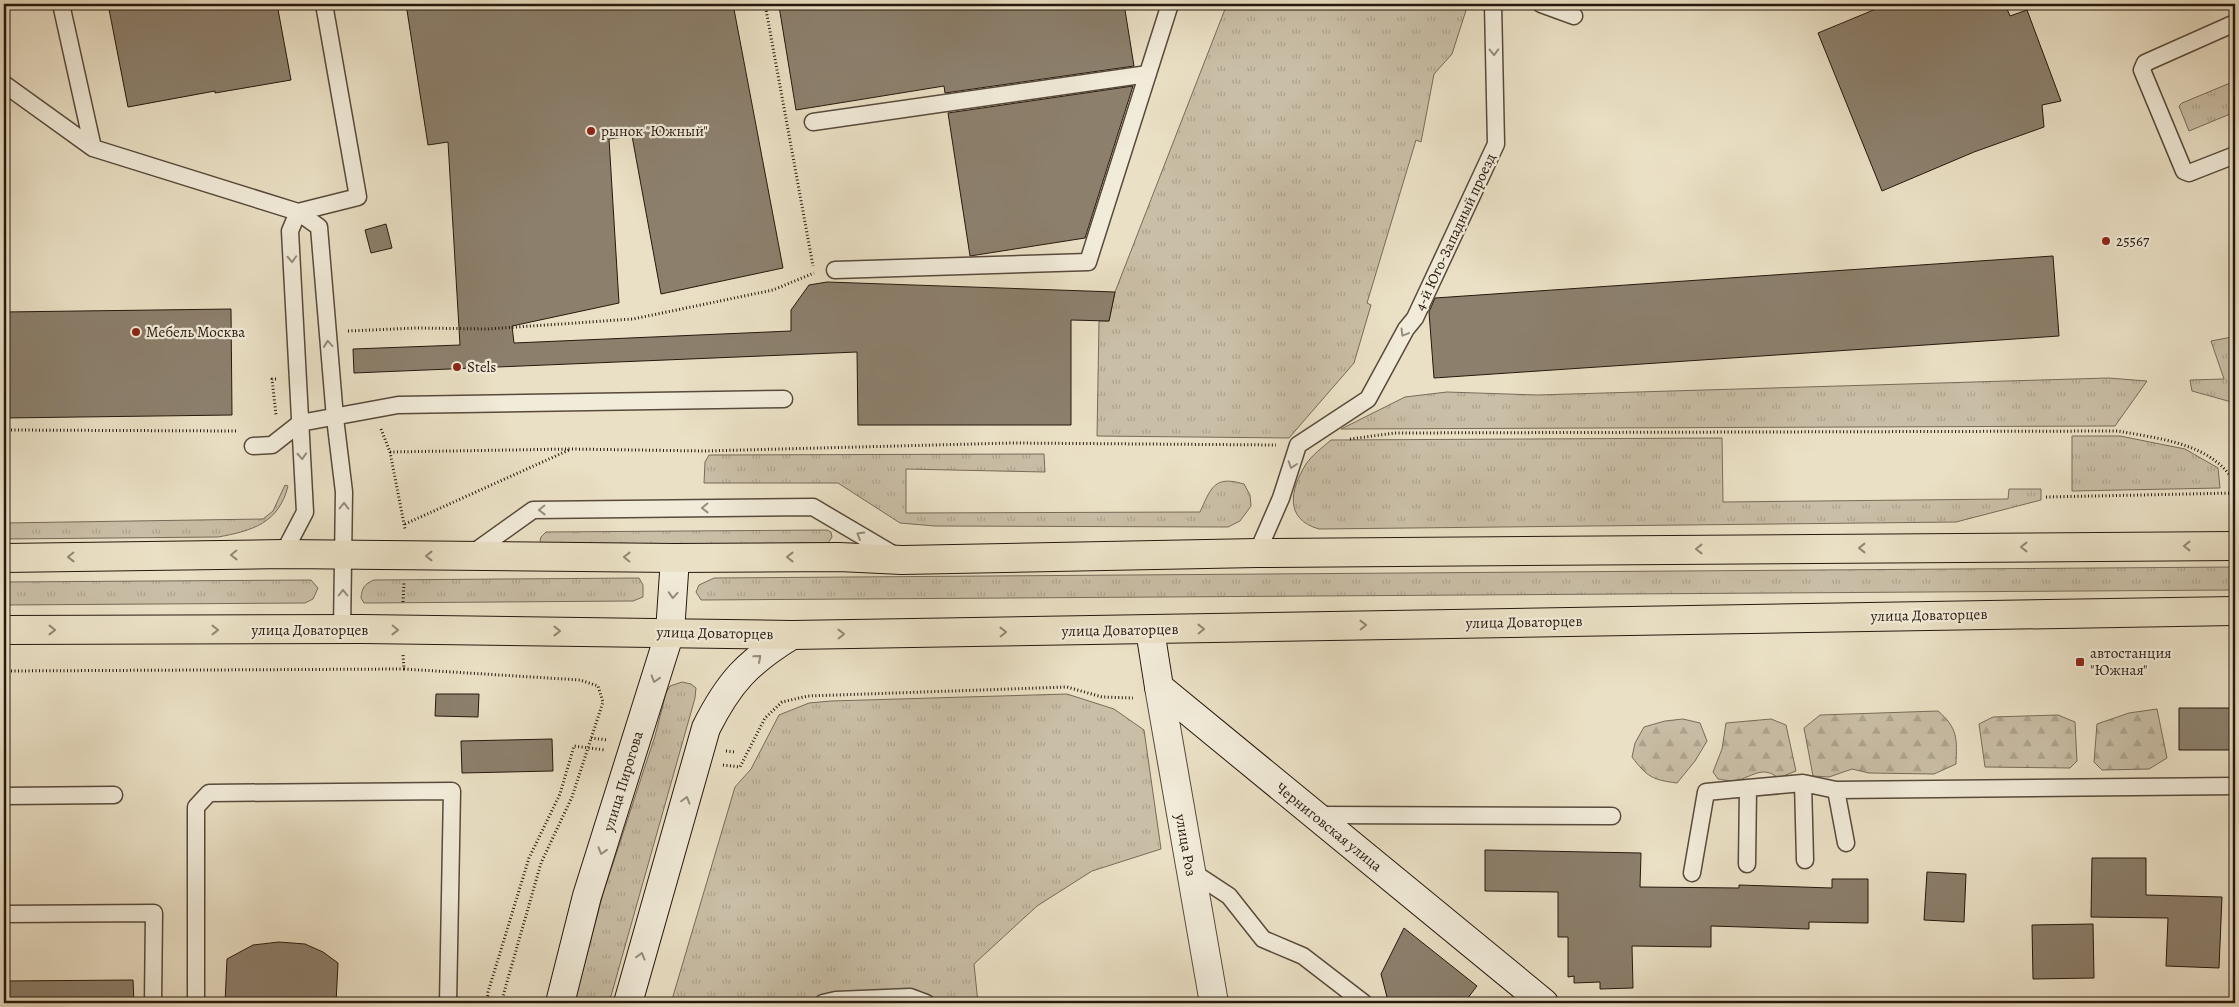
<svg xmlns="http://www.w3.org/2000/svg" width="2239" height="1007" viewBox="0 0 2239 1007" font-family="Alegreya,serif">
	<defs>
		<pattern id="grass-tufts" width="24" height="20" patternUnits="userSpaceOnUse" patternTransform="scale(1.25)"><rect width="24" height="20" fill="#c9bea6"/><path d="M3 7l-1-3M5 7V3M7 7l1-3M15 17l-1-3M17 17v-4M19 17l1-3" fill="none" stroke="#ada38e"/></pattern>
		<pattern id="forest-firs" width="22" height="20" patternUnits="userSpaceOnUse" patternTransform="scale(1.25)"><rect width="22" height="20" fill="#c9bea6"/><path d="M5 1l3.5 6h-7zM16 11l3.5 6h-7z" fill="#ada38e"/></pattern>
	</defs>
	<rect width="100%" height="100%" fill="#eae0c5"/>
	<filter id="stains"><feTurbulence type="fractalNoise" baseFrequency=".004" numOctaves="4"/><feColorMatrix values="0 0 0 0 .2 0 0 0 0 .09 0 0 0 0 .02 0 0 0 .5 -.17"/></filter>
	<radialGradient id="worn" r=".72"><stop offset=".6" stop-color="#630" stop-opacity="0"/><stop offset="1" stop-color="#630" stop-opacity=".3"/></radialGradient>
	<path fill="url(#grass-tufts)" stroke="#786b5a" d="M 1227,4 L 1468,4 L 1452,54 L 1434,74 L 1421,142 L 1416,140 L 1367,303 L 1371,305 L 1354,363 L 1289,438 L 1097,436 L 1099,321 L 1109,321 L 1115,292 Z
		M 2235,81 L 2235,112 L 2189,131 L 2179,106 L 2182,103 Z
		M 2232,337 L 2235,345 L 2235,403 L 2192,391 L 2190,380 L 2224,379 L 2211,341 Z
		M 2108,378 L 2147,381 L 2115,426 L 1341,429 L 1405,397 L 1447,392 L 1537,395 Z
		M 2072,436 L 2120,436 L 2185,449 L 2218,468 L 2220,488 L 2072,491 Z
		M 1722,438 L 1723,502 L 2008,499 L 2009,489 L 2041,489 L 2041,500 L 1956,522 L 1319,529 C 1284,519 1290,490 1306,464 C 1312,455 1323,447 1331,440 Z
		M 1044,454 L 1045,472 L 906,469 L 906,513 L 1200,512 C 1211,488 1214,475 1244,484 L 1250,495 L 1251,506 L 1240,521 L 1228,527 L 935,526 L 900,523 L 838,483 L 704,483 L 705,462 L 709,455 Z
		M 285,485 L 288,486 C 279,523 252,531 218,537 L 4,539 L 4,523 L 263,519 L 273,511 Z
		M 827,530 L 831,532 L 832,537 L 828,543 L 545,546 L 540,541 L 541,537 L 546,532 Z
		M 2235,567 L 2235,590 L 701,600 L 696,592 L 699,585 L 714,578 Z
		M 639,578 L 643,585 L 643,597 L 633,601 L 364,603 L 361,598 C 362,588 364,584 374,580 Z
		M 311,580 L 318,588 L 313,599 L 305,603 L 4,605 L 4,582 Z
		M 682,682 L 691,684 L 696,688 L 695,698 L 609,1003 L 574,1003 L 603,894 L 655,736 L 666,693 L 670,686 Z
		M 1067,694 L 1114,709 L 1144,730 L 1161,849 L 1092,871 L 1037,906 L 974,964 L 978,1003 L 940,1003 L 930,995 L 911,990 L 828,994 L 815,998 L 812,1003 L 671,1003 L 735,787 L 751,769 L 779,715 L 809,703 L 831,701 Z"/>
	<path fill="url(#forest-firs)" stroke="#786b5a" d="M 2157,709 L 2167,758 L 2149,769 L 2102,770 L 2094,762 L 2097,724 L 2129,713 Z
		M 1938,711 C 1958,728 1957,739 1956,764 L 1934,774 L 1869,773 L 1852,769 L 1829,777 L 1813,776 L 1804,728 L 1820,715 Z
		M 2058,715 L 2075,722 L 2077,761 L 2070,768 L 1985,767 L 1979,724 L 1993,717 Z
		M 1683,719 L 1700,723 L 1707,741 L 1695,761 L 1677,783 C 1653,780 1647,777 1632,757 L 1635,743 L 1644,727 L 1665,721 Z
		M 1771,719 L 1786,725 L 1796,771 L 1778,778 C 1764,766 1754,775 1739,780 C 1733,782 1725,780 1718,779 L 1713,772 L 1722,749 L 1726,723 Z"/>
	<path fill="#8c806d" stroke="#27180d" d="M 108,4 L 277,4 L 291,80 L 215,93 L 215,91 L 128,107 Z
		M 406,4 L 733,4 L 783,268 L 661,294 L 632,136 L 609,139 L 619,303 L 512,326 L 514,343 L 791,331 L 791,310 L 809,285 L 827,282 L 1115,292 L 1109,321 L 1071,320 L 1071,425 L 858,425 L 857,352 L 354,373 L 353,349 L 460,345 L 448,142 L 428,145 Z
		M 792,4 L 1124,4 L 1134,66 L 945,93 L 944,86 L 796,110 L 779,6 Z
		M 1888,4 L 2005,4 L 2010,16 L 2027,10 L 2061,101 L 2042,105 L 2044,127 L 1974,152 L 1882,191 L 1818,33 Z
		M 1133,86 L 1085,238 L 970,256 L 948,113 Z
		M 386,224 L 392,248 L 371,253 L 365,230 Z
		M 2053,256 L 2059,336 L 1434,378 L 1429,312 L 1435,298 Z
		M 231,309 L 232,415 L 4,418 L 4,312 Z
		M 436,694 L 479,694 L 478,717 L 435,716 Z
		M 2179,708 L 2235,708 L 2235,750 L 2179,750 Z
		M 552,739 L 553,771 L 462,773 L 461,741 Z
		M 1485,850 L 1641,853 L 1640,887 L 1739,888 L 1739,885 L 1832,888 L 1832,879 L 1868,879 L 1868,923 L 1809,922 L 1809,929 L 1711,926 L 1711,947 L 1632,946 L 1633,988 L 1600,989 L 1600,982 L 1574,983 L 1574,976 L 1568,977 L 1568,937 L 1558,937 L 1558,892 L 1485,891 Z
		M 2092,858 L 2146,858 L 2146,895 L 2222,897 L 2219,968 L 2166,966 L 2168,918 L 2091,917 Z
		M 1927,872 L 1966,874 L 1964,922 L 1924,920 Z
		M 2093,924 L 2094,978 L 2033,979 L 2032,925 Z
		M 1404,928 L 1477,986 L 1464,1003 L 1395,1003 L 1387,997 L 1381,974 Z
		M 279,942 L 305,944 L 323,952 L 338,963 L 336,1003 L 225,1003 L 227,959 L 253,945 Z
		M 133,980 L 134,1003 L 4,1003 L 4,981 Z"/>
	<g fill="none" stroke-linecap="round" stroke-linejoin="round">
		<defs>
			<path id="lane" d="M 61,4 L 93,148
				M 1541,4 L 1574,16
				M 2235,23 L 2145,63 L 2142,70 L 2184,171 L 2189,173 L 2235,155
				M 4,84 L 93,148 L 298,212 L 319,227 L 335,418 L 344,492 L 342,630
				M 813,122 L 1148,74
				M 298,212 L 358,197 L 324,4
				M 835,270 L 1088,262 L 1170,4
				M 253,446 L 272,445 L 300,423 L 398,405 L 784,399
				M 1257,553 L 1281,498 L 1298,445 L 1368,399 L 1406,329 L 1415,318 L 1496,144 L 1493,4
				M 283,554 L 305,512 L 290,231 L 298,212
				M 470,555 L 533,510 L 813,507 L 896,556
				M 1803,783 L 1805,860
				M 1836,790 L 2235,786
				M 4,796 L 114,795
				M 1315,815 L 1612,816
				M 1747,864 L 1748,788 L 1803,783 L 1836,790 L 1846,843
				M 1191,871 L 1229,896 L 1263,939 L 1303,956 L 1364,1003
				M 1692,873 L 1706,792 L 1748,788
				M 4,914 L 154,913 L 153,1003
				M 196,1003 L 196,807 L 209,793 L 452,791 L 448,1003
				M 823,1003 L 836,1000 L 910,997 L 926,1003"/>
			<path id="street" d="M 1159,687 L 1214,1003"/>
			<path id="secondary" d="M 1150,630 L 1159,687 L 1544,1003
				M 560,1003 L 587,896 L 670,632 L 675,558
				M 628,1003 L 706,728 C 729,682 748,662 792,635"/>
			<path id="primary" d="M 4,558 L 283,554 L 675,558 L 839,557 L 902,560 L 1257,553 L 2235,546
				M 4,630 L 362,629 L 792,635 L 2235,611"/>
		</defs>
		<use href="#lane" stroke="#584a3b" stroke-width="19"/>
		<use href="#street" stroke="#584a3b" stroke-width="30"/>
		<use href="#secondary" stroke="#27180d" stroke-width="30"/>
		<use href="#primary" stroke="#27180d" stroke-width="30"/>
		<path stroke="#27180d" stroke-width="3" stroke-dasharray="1 2.5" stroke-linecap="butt" d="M 765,4 L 813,266
			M 348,331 L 417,328 L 488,329 L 633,319 L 773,290 L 814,273
			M 276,379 L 272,379 L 276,415
			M 381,429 L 390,452 L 405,529
			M 4,430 L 237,431
			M 1350,439 L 1395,433 L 2118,431 C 2160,439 2212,443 2235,483
			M 390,452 L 570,449 L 704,451 L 1012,443 L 1276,445
			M 2046,497 L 2235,493
			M 405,524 L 569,450
			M 403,602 L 404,583
			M 404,669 L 580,680 L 598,686 L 603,702 L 572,797 L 541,863 L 501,1003
			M 4,671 L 404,669 L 403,655
			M 591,738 L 608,740
			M 726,751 L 735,752
			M 723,765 L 740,767 L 765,718 L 782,702 L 808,696 L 1067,687 L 1102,697 L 1133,698
			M 487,1003 L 488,992 L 529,858 L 560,794 L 574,746 L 605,750"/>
		<use href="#lane" stroke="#f1ebd9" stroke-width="16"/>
		<use href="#street" stroke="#f1ebd9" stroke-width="28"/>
		<use href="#secondary" stroke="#f1ebd9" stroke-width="28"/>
		<use href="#primary" stroke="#eae0c5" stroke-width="28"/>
	</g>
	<defs><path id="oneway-chevron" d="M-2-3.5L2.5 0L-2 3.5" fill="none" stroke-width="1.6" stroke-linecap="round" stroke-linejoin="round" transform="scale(1.25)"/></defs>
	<g stroke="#968c7d">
		<use href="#oneway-chevron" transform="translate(1494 52) rotate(89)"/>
		<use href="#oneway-chevron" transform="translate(292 259) rotate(87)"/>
		<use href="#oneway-chevron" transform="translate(1404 333) rotate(121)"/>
		<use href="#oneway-chevron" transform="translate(328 344) rotate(-95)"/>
		<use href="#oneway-chevron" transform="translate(302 456) rotate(87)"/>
		<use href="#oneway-chevron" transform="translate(1292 465) rotate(108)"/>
		<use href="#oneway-chevron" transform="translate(344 506) rotate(-89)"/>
		<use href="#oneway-chevron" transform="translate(705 508) rotate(179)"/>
		<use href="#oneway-chevron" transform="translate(542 510) rotate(179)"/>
		<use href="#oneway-chevron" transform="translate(860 535) rotate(-150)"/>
		<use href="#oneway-chevron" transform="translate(343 593) rotate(-90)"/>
		<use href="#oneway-chevron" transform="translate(673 595) rotate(94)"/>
		<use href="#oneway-chevron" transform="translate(758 658) rotate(-41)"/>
		<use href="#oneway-chevron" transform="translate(655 679) rotate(107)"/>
		<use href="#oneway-chevron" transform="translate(686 800) rotate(-74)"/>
		<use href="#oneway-chevron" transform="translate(602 851) rotate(107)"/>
		<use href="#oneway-chevron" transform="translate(641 956) rotate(-75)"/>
	</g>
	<g stroke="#928672">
		<use href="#oneway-chevron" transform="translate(2187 546) rotate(180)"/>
		<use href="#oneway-chevron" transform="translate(2024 547) rotate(180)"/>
		<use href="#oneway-chevron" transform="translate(1862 548) rotate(180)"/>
		<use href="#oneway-chevron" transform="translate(1699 549) rotate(180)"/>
		<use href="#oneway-chevron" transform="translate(234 555) rotate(179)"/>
		<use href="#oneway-chevron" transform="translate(429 556) rotate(180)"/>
		<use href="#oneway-chevron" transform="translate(71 557) rotate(179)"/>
		<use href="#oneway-chevron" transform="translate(627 557) rotate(-179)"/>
		<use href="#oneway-chevron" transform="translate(790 557) rotate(180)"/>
		<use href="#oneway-chevron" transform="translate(1363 625) rotate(-1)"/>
		<use href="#oneway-chevron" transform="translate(1201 629) rotate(-1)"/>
		<use href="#oneway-chevron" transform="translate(52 630)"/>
		<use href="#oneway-chevron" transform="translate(215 630)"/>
		<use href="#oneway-chevron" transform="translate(395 630) rotate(1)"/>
		<use href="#oneway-chevron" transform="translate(557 631)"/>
		<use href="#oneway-chevron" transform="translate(1003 632) rotate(-1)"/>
		<use href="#oneway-chevron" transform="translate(841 634) rotate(-1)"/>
	</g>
	<g fill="#8f2418" stroke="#f1ebd9" stroke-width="2">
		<circle cx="591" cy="131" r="5"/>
		<circle cx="2106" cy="241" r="5"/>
		<circle cx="136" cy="332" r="5"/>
		<circle cx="457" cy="367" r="5"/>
		<rect x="2075" y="657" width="10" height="10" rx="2.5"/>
	</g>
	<g text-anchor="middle" stroke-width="4.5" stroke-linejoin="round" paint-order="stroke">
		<g font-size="15" fill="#27180d" stroke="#f1ebd9" text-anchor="start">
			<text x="601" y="136">рынок "Южный"</text>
			<text x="2116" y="246">25567</text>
			<text x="146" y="337">Мебель Москва</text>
			<text x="467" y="372">Stels</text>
			<text x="2090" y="658">автостанция<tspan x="2090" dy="17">"Южная"</tspan></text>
		</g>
		<g font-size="15" fill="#27180d" stroke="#f1ebd9">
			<text transform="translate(1455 232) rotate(-65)" y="5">4-й Юго-Западный проезд</text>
			<text transform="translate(1929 615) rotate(-1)" y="5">улица Доваторцев</text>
			<text transform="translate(1524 622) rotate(-1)" y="5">улица Доваторцев</text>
			<text x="310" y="635">улица Доваторцев</text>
			<text transform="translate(1120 630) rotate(-1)" y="5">улица Доваторцев</text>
			<text transform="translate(715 633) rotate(1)" y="5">улица Доваторцев</text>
			<text transform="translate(623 781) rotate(-73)" y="5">улица Пирогова</text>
			<text transform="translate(1329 827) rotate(39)" y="5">Черниговская улица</text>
			<text transform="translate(1186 845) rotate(80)" y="5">улица Роз</text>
		</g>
	</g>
	<rect width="2239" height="1007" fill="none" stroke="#eae0c5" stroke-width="20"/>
	<rect x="5" y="5" width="2229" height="997" fill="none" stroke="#27180d" stroke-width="2.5"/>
	<rect x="10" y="10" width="2219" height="987" fill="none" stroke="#27180d"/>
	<rect width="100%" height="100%" filter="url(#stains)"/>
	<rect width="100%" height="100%" fill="url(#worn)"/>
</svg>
